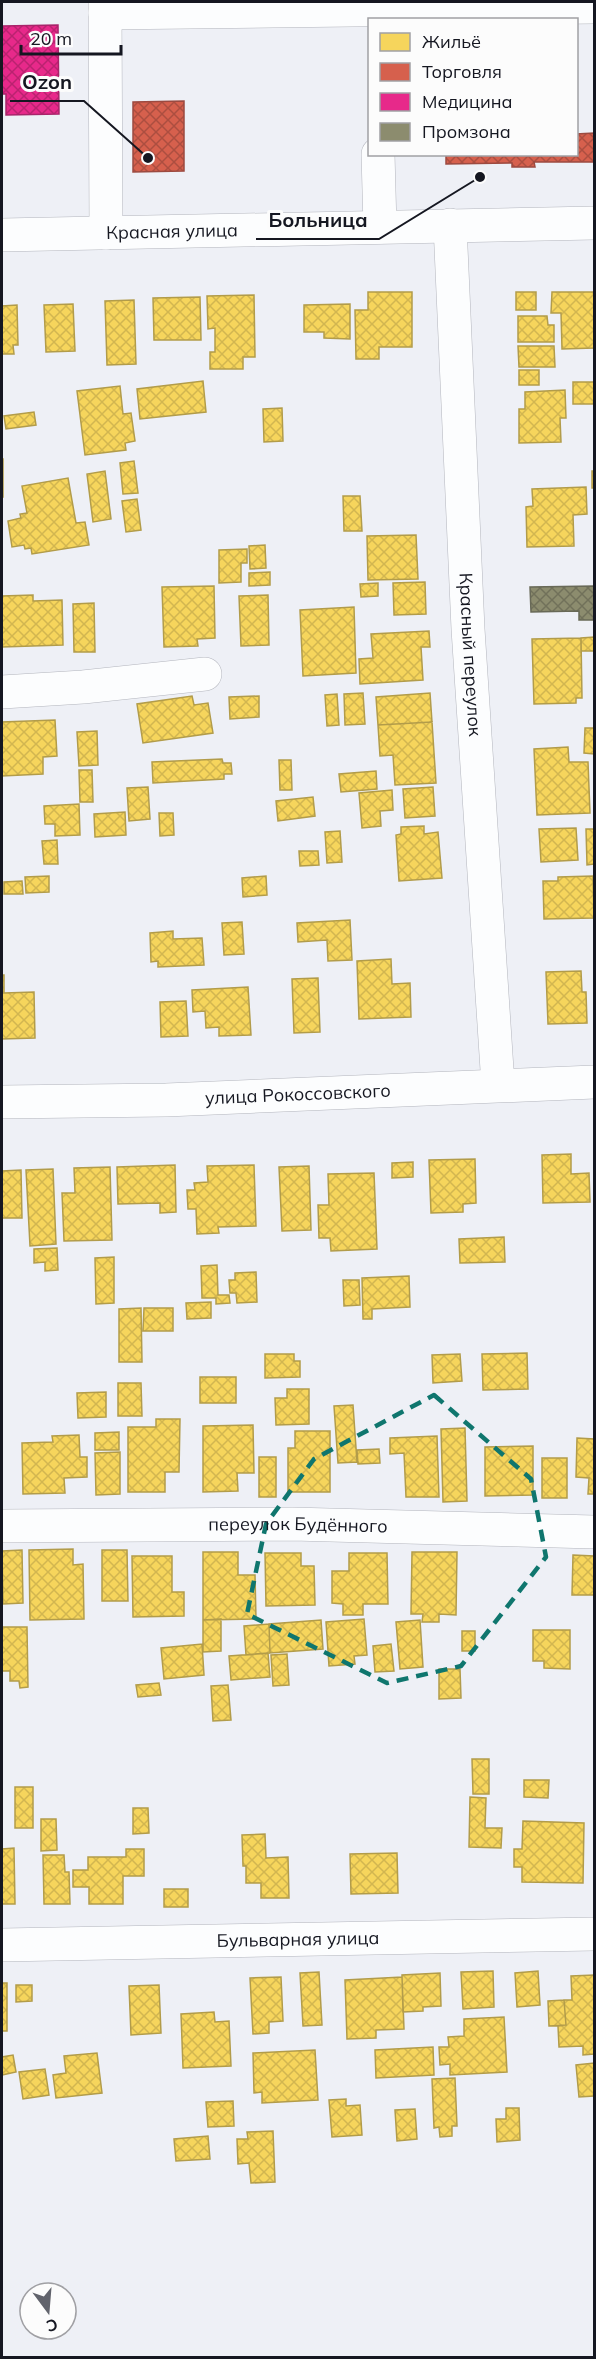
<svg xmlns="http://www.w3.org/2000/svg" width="596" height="2359" viewBox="0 0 596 2359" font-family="Mulish,sans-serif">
	<defs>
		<pattern id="homes-cross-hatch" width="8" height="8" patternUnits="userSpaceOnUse" patternTransform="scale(1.5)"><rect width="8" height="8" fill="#f6d55c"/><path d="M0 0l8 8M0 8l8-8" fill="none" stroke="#d2b650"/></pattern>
		<pattern id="shops-cross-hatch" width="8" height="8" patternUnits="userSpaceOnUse" patternTransform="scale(1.5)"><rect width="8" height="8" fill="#d6604d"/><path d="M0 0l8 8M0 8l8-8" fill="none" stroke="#ac4e40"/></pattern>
		<pattern id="health-cross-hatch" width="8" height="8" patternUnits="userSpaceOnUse" patternTransform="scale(1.5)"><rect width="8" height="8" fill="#e7298a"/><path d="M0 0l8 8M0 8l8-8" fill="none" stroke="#ba2270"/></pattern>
		<pattern id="industry-cross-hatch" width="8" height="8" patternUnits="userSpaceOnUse" patternTransform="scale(1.5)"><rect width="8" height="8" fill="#8c8c6e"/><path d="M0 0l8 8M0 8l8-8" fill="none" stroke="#71715a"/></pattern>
	</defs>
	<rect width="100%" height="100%" fill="#eef0f6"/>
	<path fill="url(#homes-cross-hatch)" stroke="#b29c4a" stroke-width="1.5" d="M 368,292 L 412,292 L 412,347 L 379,347 L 379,359 L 356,359 L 355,310 L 368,310 Z
		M 516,292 L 536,292 L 536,310 L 516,310 Z
		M 552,292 L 594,292 L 594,348 L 562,349 L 561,313 L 551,313 Z
		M 254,295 L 255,357 L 243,357 L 243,369 L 210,369 L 210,352 L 215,352 L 215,328 L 208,329 L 207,296 Z
		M 200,297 L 201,340 L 154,340 L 153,298 Z
		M 134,300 L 136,364 L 107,365 L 105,301 Z
		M 73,304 L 75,351 L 46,352 L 44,305 Z
		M 350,304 L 350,339 L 324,338 L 324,332 L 304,332 L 304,305 Z
		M 17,305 L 18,345 L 13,345 L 14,354 L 2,354 L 2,306 Z
		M 518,316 L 547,316 L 548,325 L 554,325 L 554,342 L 518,342 Z
		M 518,346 L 554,346 L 555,367 L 519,367 Z
		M 519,370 L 539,370 L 539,385 L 519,385 Z
		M 203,381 L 206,412 L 140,419 L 137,389 Z
		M 573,382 L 594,382 L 594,404 L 573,404 Z
		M 120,386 L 123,414 L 131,413 L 135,441 L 125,443 L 126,450 L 85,455 L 77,391 Z
		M 565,390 L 566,418 L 560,418 L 561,442 L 519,443 L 519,409 L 525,409 L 525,392 Z
		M 282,408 L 283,441 L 264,442 L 263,409 Z
		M 34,412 L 36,425 L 6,429 L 4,416 Z
		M 2,459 L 3,459 L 3,497 L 2,497 Z
		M 134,461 L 138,493 L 123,494 L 120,463 Z
		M 105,471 L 111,519 L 93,522 L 87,474 Z
		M 592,471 L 594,471 L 594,488 L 592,488 Z
		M 68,478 L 76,523 L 85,522 L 89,545 L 32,554 L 31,548 L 25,549 L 24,545 L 12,547 L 8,521 L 21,518 L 20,514 L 27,513 L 22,486 Z
		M 586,487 L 587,514 L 573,515 L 574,546 L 527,547 L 526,507 L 533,506 L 532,489 Z
		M 343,496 L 360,496 L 362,531 L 344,531 Z
		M 137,499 L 141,530 L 126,532 L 122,501 Z
		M 416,535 L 418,579 L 368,580 L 367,536 Z
		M 265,545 L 266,568 L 250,569 L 249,546 Z
		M 247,549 L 247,563 L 241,563 L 241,582 L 219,583 L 219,550 Z
		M 270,572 L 270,585 L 249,586 L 249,573 Z
		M 425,582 L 426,614 L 394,615 L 393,583 Z
		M 378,583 L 378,596 L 361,597 L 360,584 Z
		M 214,586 L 215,638 L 197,639 L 198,646 L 164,647 L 162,587 Z
		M 33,595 L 33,601 L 62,600 L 63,645 L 2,647 L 2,596 Z
		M 268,595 L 269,645 L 241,646 L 239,596 Z
		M 94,603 L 95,652 L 74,652 L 73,604 Z
		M 354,607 L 356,673 L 303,676 L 300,610 Z
		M 429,631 L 430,647 L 421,647 L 423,680 L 360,684 L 359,659 L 373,658 L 371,634 Z
		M 594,637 L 594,651 L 581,651 L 581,638 Z
		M 581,638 L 582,698 L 576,698 L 576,703 L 534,704 L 532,639 Z
		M 363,693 L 365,724 L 345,725 L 344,694 Z
		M 430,693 L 432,722 L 378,725 L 376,697 Z
		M 337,694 L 339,725 L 327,726 L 325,695 Z
		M 192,696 L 194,705 L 208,703 L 213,733 L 143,743 L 137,704 Z
		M 259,696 L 259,717 L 230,719 L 229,697 Z
		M 55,720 L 57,756 L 43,757 L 43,774 L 2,776 L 2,722 Z
		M 432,722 L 436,783 L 395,785 L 393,755 L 380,756 L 378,725 Z
		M 585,728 L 594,728 L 594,754 L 584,753 Z
		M 97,731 L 98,765 L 79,766 L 77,732 Z
		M 568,747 L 569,762 L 588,762 L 590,813 L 537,815 L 534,749 Z
		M 222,759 L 223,763 L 231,763 L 232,774 L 224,774 L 224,779 L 153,783 L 152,762 Z
		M 279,760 L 291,760 L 292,790 L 280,790 Z
		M 79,770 L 92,770 L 93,802 L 80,802 Z
		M 376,771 L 377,789 L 341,792 L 339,774 Z
		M 148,787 L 150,819 L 129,821 L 127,788 Z
		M 433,787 L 435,816 L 405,818 L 403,789 Z
		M 392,790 L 393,810 L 380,811 L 381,826 L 362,828 L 359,793 Z
		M 313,797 L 315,816 L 278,821 L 276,801 Z
		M 79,804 L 80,835 L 55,836 L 55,824 L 45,824 L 44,806 Z
		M 125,812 L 126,835 L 95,837 L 94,814 Z
		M 159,813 L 173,813 L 174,835 L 160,836 Z
		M 424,826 L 424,834 L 438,832 L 442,878 L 399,881 L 396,835 L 401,834 L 401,827 Z
		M 576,828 L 578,860 L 541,862 L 539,829 Z
		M 586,829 L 594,829 L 594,864 L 587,865 Z
		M 340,831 L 342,862 L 327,863 L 325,832 Z
		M 57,840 L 58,864 L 44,864 L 42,841 Z
		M 299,851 L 318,851 L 319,865 L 300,866 Z
		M 49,876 L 49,892 L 26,893 L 25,877 Z
		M 266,876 L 267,895 L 243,897 L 242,878 Z
		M 593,876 L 594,918 L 544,919 L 543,881 L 558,881 L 558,877 Z
		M 22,881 L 23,894 L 4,894 L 4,882 Z
		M 350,920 L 352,960 L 328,961 L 327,940 L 298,942 L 297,923 Z
		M 242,922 L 244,954 L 224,955 L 222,923 Z
		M 173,931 L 173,939 L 202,938 L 204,965 L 158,967 L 158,961 L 151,962 L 150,933 Z
		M 391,959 L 392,984 L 410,983 L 411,1017 L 359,1019 L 357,961 Z
		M 581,971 L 582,992 L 586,992 L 587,1023 L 548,1024 L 546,972 Z
		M 2,975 L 4,975 L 4,993 L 34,992 L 35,1038 L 2,1039 Z
		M 318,978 L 320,1032 L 294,1033 L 292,979 Z
		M 248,987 L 251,1035 L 219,1036 L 219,1027 L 206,1028 L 205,1011 L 193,1012 L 192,990 Z
		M 186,1001 L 188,1036 L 161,1037 L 160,1002 Z
		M 571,1154 L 571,1174 L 589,1173 L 590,1202 L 543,1203 L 542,1155 Z
		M 475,1159 L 476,1203 L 463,1204 L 463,1212 L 431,1213 L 429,1160 Z
		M 413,1162 L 413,1177 L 392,1178 L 392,1163 Z
		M 175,1165 L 176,1212 L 160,1213 L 160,1203 L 118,1204 L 117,1167 Z
		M 254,1165 L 256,1226 L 218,1227 L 219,1233 L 197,1234 L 196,1209 L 188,1209 L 187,1190 L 195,1190 L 194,1183 L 208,1182 L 207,1166 Z
		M 309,1166 L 311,1230 L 282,1231 L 279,1167 Z
		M 110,1167 L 112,1240 L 64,1241 L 62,1193 L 75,1193 L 74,1168 Z
		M 53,1169 L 56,1244 L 30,1246 L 26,1170 Z
		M 21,1170 L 22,1218 L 2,1218 L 2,1171 Z
		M 374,1173 L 377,1249 L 331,1251 L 330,1238 L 319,1238 L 318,1205 L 329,1205 L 328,1174 Z
		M 504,1237 L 505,1262 L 460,1263 L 459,1239 Z
		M 57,1248 L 58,1270 L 45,1271 L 45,1262 L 34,1263 L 34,1249 Z
		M 114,1257 L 114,1303 L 96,1304 L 95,1258 Z
		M 217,1265 L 218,1295 L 229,1295 L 230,1303 L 216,1304 L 216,1298 L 202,1298 L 201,1266 Z
		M 256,1272 L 257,1302 L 237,1303 L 236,1293 L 230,1293 L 229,1280 L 235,1280 L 235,1273 Z
		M 409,1276 L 410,1307 L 372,1309 L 372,1319 L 363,1319 L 362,1278 Z
		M 343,1280 L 359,1280 L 360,1305 L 344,1306 Z
		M 211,1302 L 211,1318 L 187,1319 L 186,1303 Z
		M 141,1308 L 142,1362 L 119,1362 L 119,1309 Z
		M 144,1308 L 173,1308 L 173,1331 L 143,1331 Z
		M 527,1353 L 528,1389 L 483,1390 L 482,1354 Z
		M 265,1354 L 294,1354 L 294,1361 L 300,1361 L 300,1377 L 265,1378 Z
		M 460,1354 L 462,1381 L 433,1383 L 432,1355 Z
		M 200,1377 L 236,1377 L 236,1403 L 200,1403 Z
		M 118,1383 L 141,1383 L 142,1416 L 118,1416 Z
		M 287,1389 L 309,1389 L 309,1424 L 276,1425 L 275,1398 L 287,1398 Z
		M 106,1392 L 106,1417 L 78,1418 L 77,1393 Z
		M 353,1405 L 357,1462 L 338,1463 L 334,1406 Z
		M 156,1419 L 180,1419 L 179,1472 L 165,1472 L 165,1492 L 128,1492 L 128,1427 L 156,1427 Z
		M 253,1425 L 254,1473 L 237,1473 L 238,1491 L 203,1492 L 203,1426 Z
		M 465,1428 L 467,1501 L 443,1502 L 441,1429 Z
		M 295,1431 L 330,1431 L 330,1492 L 288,1492 L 288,1448 L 295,1448 Z
		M 119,1432 L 119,1450 L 95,1450 L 95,1433 Z
		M 79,1435 L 80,1457 L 87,1457 L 87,1477 L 64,1478 L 65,1493 L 23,1494 L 22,1443 L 53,1442 L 52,1436 Z
		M 437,1436 L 439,1497 L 406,1497 L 404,1453 L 390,1454 L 390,1438 Z
		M 577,1438 L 594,1439 L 594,1494 L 588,1494 L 589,1478 L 576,1477 Z
		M 533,1446 L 533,1495 L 485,1496 L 485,1447 Z
		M 379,1449 L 380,1463 L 358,1464 L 357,1450 Z
		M 120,1452 L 120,1494 L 96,1495 L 95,1453 Z
		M 259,1457 L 276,1457 L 276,1497 L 259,1497 Z
		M 542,1458 L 567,1458 L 567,1498 L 542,1498 Z
		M 73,1549 L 73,1565 L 83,1564 L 84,1619 L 30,1620 L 29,1550 Z
		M 22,1550 L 23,1603 L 3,1604 L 2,1551 Z
		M 102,1550 L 127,1550 L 128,1601 L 102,1601 Z
		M 203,1552 L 238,1552 L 238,1575 L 255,1575 L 256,1619 L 203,1620 Z
		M 412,1552 L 457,1552 L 456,1615 L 439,1614 L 439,1622 L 422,1622 L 423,1614 L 411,1614 Z
		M 265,1553 L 301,1553 L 301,1566 L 314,1566 L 315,1605 L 266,1606 Z
		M 349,1553 L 387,1553 L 388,1604 L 363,1604 L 363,1615 L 343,1615 L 343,1604 L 332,1603 L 332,1571 L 349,1571 Z
		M 573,1555 L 594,1556 L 594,1595 L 572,1595 Z
		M 132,1556 L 172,1556 L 172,1592 L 184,1592 L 184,1616 L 133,1617 Z
		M 221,1619 L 221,1651 L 203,1652 L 203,1620 Z
		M 364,1619 L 367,1655 L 354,1656 L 355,1664 L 329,1666 L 326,1622 Z
		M 321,1620 L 323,1649 L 270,1653 L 269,1624 Z
		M 420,1620 L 423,1667 L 400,1669 L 396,1622 Z
		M 269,1624 L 270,1653 L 246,1655 L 244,1626 Z
		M 2,1627 L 27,1627 L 28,1687 L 20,1688 L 19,1681 L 10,1681 L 10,1671 L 2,1671 Z
		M 533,1630 L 570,1630 L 570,1669 L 544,1668 L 544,1661 L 533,1661 Z
		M 462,1631 L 475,1631 L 475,1651 L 462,1651 Z
		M 202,1644 L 204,1675 L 164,1679 L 161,1648 Z
		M 391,1644 L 394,1671 L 375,1672 L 373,1646 Z
		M 268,1653 L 270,1677 L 231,1680 L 229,1656 Z
		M 287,1654 L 289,1685 L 273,1686 L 271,1655 Z
		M 439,1669 L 460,1669 L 461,1698 L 439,1699 Z
		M 159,1683 L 161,1695 L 138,1697 L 136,1685 Z
		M 228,1685 L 231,1720 L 213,1721 L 211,1686 Z
		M 472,1759 L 489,1759 L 489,1794 L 473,1794 Z
		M 524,1780 L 549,1780 L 548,1798 L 524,1797 Z
		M 15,1787 L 33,1787 L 33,1828 L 15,1828 Z
		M 470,1797 L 486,1798 L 485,1828 L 502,1828 L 501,1848 L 469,1847 Z
		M 133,1808 L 148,1808 L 149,1833 L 133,1834 Z
		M 41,1819 L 56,1819 L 57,1850 L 41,1851 Z
		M 523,1821 L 584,1823 L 583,1883 L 522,1882 L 522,1867 L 514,1867 L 514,1849 L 522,1849 Z
		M 265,1834 L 266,1858 L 288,1857 L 289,1898 L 261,1898 L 261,1883 L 246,1883 L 246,1866 L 243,1866 L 242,1835 Z
		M 14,1848 L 15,1904 L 2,1904 L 2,1849 Z
		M 126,1849 L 144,1849 L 144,1876 L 123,1876 L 123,1904 L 89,1904 L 89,1887 L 73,1887 L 73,1870 L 88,1870 L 88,1857 L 126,1857 Z
		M 397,1853 L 398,1893 L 351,1894 L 350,1854 Z
		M 43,1855 L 64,1855 L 65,1872 L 69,1872 L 70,1904 L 44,1904 Z
		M 164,1889 L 188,1889 L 188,1907 L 164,1907 Z
		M 493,1971 L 494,2007 L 463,2009 L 461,1972 Z
		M 538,1971 L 540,2005 L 517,2007 L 515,1973 Z
		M 319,1972 L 322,2025 L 303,2026 L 300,1973 Z
		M 440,1973 L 441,2006 L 423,2007 L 423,2011 L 403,2012 L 402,1975 Z
		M 594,1975 L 594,2054 L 583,2055 L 583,2046 L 559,2047 L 558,2026 L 566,2025 L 564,2000 L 572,2000 L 571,1976 Z
		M 281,1977 L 283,2021 L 269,2022 L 269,2033 L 253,2034 L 250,1978 Z
		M 402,1977 L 404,2029 L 376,2030 L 376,2038 L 347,2039 L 345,1980 Z
		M 2,1983 L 7,1983 L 7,2031 L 2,2031 Z
		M 16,1985 L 32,1985 L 32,2001 L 16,2002 Z
		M 159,1985 L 161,2033 L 131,2035 L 129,1986 Z
		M 564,2000 L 566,2025 L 549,2026 L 548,2001 Z
		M 214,2012 L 215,2022 L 229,2021 L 231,2066 L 183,2068 L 181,2014 Z
		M 504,2017 L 507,2072 L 450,2075 L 450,2064 L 440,2065 L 439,2047 L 449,2047 L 448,2037 L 464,2036 L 464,2019 Z
		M 433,2047 L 434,2075 L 376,2078 L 375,2050 Z
		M 315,2050 L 318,2100 L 262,2103 L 262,2092 L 254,2093 L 253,2053 Z
		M 97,2053 L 102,2093 L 56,2098 L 53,2075 L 66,2073 L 64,2056 Z
		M 13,2055 L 16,2072 L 2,2075 L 2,2057 Z
		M 594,2063 L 594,2096 L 579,2097 L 576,2065 Z
		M 45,2069 L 49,2095 L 23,2099 L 19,2072 Z
		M 455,2078 L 457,2126 L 452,2126 L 452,2136 L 440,2137 L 439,2127 L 434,2128 L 432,2079 Z
		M 346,2099 L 346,2106 L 360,2105 L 362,2135 L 332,2137 L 329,2100 Z
		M 233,2101 L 234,2126 L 208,2127 L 206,2102 Z
		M 506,2108 L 519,2108 L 520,2140 L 497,2142 L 496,2119 L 506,2119 Z
		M 415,2109 L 417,2139 L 397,2141 L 395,2110 Z
		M 273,2131 L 275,2182 L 251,2183 L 249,2163 L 238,2164 L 237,2139 L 248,2139 L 247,2132 Z
		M 208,2136 L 210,2159 L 176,2161 L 174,2139 Z"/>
	<path fill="url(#shops-cross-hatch)" stroke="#9c4a40" stroke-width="1.5" d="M 184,101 L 184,171 L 133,172 L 133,102 Z
		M 594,133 L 594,162 L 534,162 L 535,167 L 512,167 L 512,163 L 446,164 L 446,154 L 576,154 L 576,134 Z"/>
	<path fill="url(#health-cross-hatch)" stroke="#a8246a" stroke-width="1.5" d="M 58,25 L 59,114 L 6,115 L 6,94 L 2,94 L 2,26 Z"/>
	<path fill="url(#industry-cross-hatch)" stroke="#686957" stroke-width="1.5" d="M 594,586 L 594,620 L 579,620 L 579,611 L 531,612 L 530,587 Z"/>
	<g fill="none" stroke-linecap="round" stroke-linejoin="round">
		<defs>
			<g id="minor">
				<path d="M 105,2 L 106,233"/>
				<path d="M 105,13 L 594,7"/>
				<path d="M 378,154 L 380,227"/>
				<path id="s1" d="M 450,225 L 468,629 L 498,1085"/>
				<path d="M 2,692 L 83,687 L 205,674"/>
				<path id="s2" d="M 2,1102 L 166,1100 L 594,1082"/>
				<path id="s3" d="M 2,1526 L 292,1524 L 594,1532"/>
				<path id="s4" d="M 2,1945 L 594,1934"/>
			</g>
			<g id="major">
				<path id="s5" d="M 2,235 L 594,223"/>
			</g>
		</defs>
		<use href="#minor" stroke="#b3b5bd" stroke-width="34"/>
		<use href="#major" stroke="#b3b5bd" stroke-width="34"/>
		<use href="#minor" stroke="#fcfdfe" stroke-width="33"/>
		<use href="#major" stroke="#fcfdfe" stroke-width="33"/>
	</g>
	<path fill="none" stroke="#0f766e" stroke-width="4.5" stroke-dasharray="12 8" stroke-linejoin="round" d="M 434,1395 L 531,1479 L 546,1557 L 461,1666 L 387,1683 L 247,1614 L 266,1524 L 314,1459 Z"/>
	<g text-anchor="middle" stroke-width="6" stroke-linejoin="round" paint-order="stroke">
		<g font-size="18" fill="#151721" stroke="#fcfcfc">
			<text dy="6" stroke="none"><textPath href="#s5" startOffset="170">Красная улица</textPath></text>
			<text dy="6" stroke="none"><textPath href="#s1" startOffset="430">Красный переулок</textPath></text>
			<text dy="6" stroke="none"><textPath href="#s2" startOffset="296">улица Рокоссовского</textPath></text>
			<text dy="6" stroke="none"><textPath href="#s3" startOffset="296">переулок Будённого</textPath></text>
			<text dy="6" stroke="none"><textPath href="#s4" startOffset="296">Бульварная улица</textPath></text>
		</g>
	</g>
	<path fill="none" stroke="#151721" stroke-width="2" d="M148 158L84 101H10M480 177L379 239H256"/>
	<g fill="#151721" stroke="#fcfcfc" stroke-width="2">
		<circle cx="148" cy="158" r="6"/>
		<circle cx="480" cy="177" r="6"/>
	</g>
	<g font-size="20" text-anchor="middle" font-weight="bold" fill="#151721" stroke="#fcfcfc" stroke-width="6" stroke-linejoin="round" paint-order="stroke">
		<text x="47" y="89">Ozon</text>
		<text x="318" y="227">Больница</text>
	</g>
	<rect width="596" height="2359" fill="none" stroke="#151721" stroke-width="6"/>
	<rect x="368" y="18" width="210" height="138" fill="#fcfcfc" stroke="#a0a0a4" stroke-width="1.5"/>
	<rect x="380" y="33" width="30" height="18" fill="#f6d55c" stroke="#a0a0a4" stroke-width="1.5"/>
	<text x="422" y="48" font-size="18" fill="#151721">Жильё</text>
	<rect x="380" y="63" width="30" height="18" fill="#d6604d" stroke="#a0a0a4" stroke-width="1.5"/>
	<text x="422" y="78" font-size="18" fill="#151721">Торговля</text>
	<rect x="380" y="93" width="30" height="18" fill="#e7298a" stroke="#a0a0a4" stroke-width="1.5"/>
	<text x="422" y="108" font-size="18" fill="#151721">Медицина</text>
	<rect x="380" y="123" width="30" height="18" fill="#8c8c6e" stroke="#a0a0a4" stroke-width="1.5"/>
	<text x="422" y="138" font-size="18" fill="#151721">Промзона</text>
	<g transform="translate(48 2311) rotate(164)"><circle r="28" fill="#fcfcfc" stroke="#a0a0a4" stroke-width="1.5"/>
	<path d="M0-4.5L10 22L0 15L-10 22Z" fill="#61636c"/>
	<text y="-9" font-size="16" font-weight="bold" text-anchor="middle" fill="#151721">С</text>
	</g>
	<path d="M21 45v9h100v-9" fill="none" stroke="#151721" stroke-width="3"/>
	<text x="30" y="45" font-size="18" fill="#151721" stroke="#fcfcfc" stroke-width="4.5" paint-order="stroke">20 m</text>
</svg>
